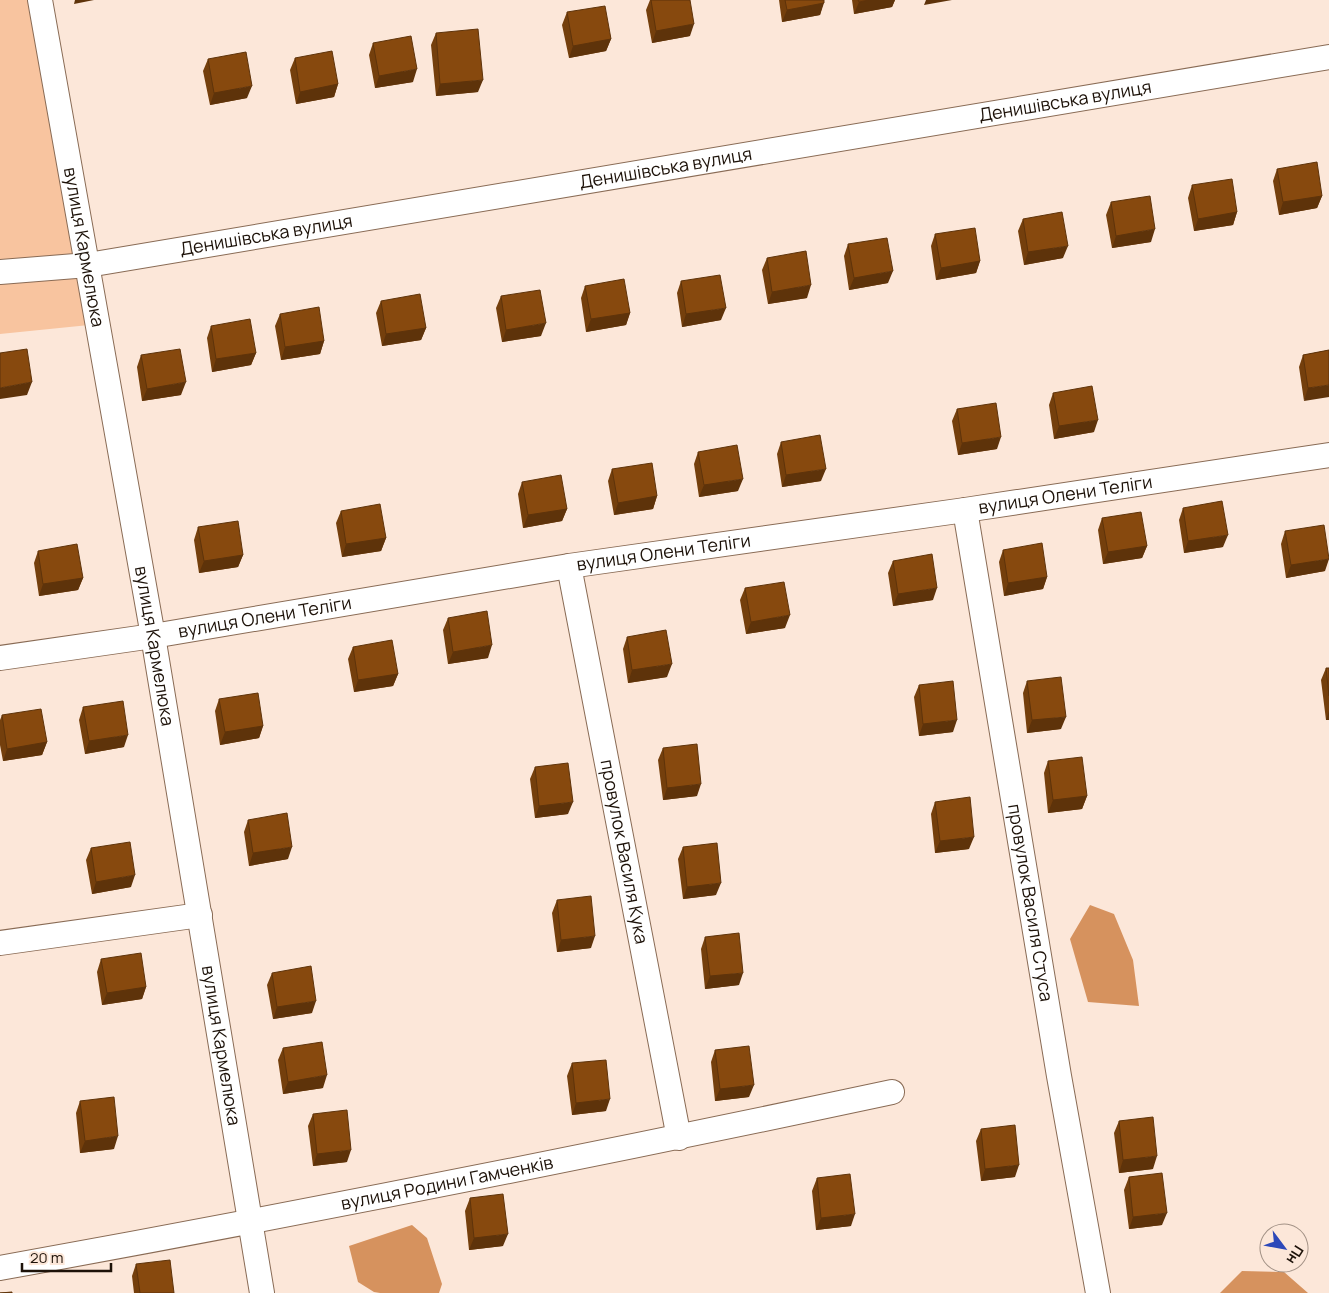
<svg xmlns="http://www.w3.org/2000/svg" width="1329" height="1293" viewBox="0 0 1329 1293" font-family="Manrope,sans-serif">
	<rect width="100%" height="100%" fill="#fce7d9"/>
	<path fill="#f8c49f" d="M 0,0 L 44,0 L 99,324 L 0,334 Z"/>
	<path fill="#d6925e" d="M 1090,905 L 1114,914 L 1133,960 L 1139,1006 L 1088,1002 L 1070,939 Z
		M 412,1225 L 427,1238 L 442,1284 L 439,1293 L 380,1293 L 374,1292 L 358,1282 L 349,1246 Z
		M 1242,1271 L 1284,1272 L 1308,1293 L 1220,1293 Z"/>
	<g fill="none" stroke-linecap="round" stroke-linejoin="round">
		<defs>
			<g id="minor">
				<path id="s1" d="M 40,0 L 153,636 L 262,1293"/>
				<path id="s2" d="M 0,272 L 88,265 L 1329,57"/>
				<path id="s3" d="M 965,510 L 1059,1076 L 1098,1293"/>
				<path id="s4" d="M 569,566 L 679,1138"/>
				<path id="s5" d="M 0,658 L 153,636 L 569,566 L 965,510 L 1329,455"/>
				<path d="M 0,943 L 200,915"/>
				<path id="s6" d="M 0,1268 C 298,1214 596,1155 892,1092"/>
			</g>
		</defs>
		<use href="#minor" stroke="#896b55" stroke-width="26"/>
		<use href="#minor" stroke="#fff" stroke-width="24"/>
	</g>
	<path fill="#743f0c" d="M 650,0 L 690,0 L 690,36 L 652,43 L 646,10 Z
		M 779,0 L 824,0 L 820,15 L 782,22 Z
		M 852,0 L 895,0 L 892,7 L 854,14 Z
		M 567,12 L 611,39 L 606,51 L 569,58 L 562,25 Z
		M 436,33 L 478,92 L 436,96 L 431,45 Z
		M 373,43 L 413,82 L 375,88 L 369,55 Z
		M 295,58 L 338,84 L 334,97 L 296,104 L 290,70 Z
		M 208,59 L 247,98 L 210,105 L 203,71 Z
		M 1277,169 L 1322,196 L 1317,208 L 1279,215 L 1273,181 Z
		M 1192,185 L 1237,212 L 1233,225 L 1194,231 L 1188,198 Z
		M 1111,202 L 1151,242 L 1112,248 L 1106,215 Z
		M 1023,219 L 1063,258 L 1024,265 L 1018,231 Z
		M 935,234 L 980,261 L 976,273 L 936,280 L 931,246 Z
		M 848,244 L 888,283 L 849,290 L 844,256 Z
		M 767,258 L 807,298 L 768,304 L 762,270 Z
		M 681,281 L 721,320 L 682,327 L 677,293 Z
		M 585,286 L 630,313 L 626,325 L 586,332 L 581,298 Z
		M 501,296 L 541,336 L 502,342 L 496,308 Z
		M 381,301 L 426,328 L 421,340 L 382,346 L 376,313 Z
		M 280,314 L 324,341 L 320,354 L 281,360 L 275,326 Z
		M 211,326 L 256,353 L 251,365 L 212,372 L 207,338 Z
		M 1329,350 L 1304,401 L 1299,367 L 1303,355 Z
		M 141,355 L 181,395 L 142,401 L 137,367 Z
		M 1053,393 L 1094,432 L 1054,439 L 1049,405 Z
		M 957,409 L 997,449 L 958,455 L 952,421 Z
		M 781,442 L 821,481 L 782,487 L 777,454 Z
		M 698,452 L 738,491 L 699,497 L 694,464 Z
		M 612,469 L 657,496 L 653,509 L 614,515 L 608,481 Z
		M 522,482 L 567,509 L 562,521 L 523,528 L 518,494 Z
		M 1183,508 L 1223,547 L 1184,553 L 1179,520 Z
		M 341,511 L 386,538 L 381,551 L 342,557 L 336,523 Z
		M 1102,518 L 1147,546 L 1142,558 L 1103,564 L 1098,530 Z
		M 198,527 L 243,555 L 238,567 L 199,573 L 194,540 Z
		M 1285,531 L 1325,571 L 1286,578 L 1281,544 Z
		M 1003,550 L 1047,577 L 1043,589 L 1004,596 L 999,562 Z
		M 38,551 L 83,578 L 78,590 L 39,596 L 34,563 Z
		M 893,561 L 933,600 L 893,606 L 888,573 Z
		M 745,588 L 785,628 L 746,634 L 740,600 Z
		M 448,618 L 488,658 L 448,664 L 443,630 Z
		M 627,637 L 667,677 L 628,683 L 623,649 Z
		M 353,647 L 398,674 L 393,686 L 354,692 L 348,659 Z
		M 1326,668 L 1329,668 L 1329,720 L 1326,720 L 1321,680 Z
		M 1027,681 L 1061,729 L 1027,733 L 1023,693 Z
		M 919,685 L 953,732 L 919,736 L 914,697 Z
		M 219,699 L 263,726 L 259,738 L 220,745 L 215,711 Z
		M 83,707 L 124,747 L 85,754 L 79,720 Z
		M 2,715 L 47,742 L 42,755 L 3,761 L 0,745 L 0,720 Z
		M 663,748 L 697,796 L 663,800 L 658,760 Z
		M 1048,761 L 1087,796 L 1082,809 L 1048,813 L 1044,773 Z
		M 535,767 L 568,814 L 535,818 L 530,779 Z
		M 935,802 L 969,849 L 935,853 L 931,814 Z
		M 248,820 L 288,859 L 249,866 L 244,832 Z
		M 683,847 L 716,895 L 683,899 L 678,859 Z
		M 91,848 L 131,887 L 92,894 L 86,860 Z
		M 557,900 L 591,948 L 557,952 L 552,913 Z
		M 705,937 L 739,985 L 705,989 L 701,949 Z
		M 101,959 L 146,987 L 142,999 L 102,1005 L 97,972 Z
		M 272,973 L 312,1013 L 273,1019 L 267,985 Z
		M 283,1048 L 323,1088 L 283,1094 L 278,1060 Z
		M 715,1050 L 749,1097 L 715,1101 L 711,1062 Z
		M 572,1063 L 606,1111 L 572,1115 L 567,1076 Z
		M 80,1101 L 114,1149 L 80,1153 L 76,1113 Z
		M 313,1114 L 347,1162 L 313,1166 L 308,1126 Z
		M 1119,1121 L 1153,1169 L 1119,1173 L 1114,1133 Z
		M 981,1129 L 1015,1177 L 981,1181 L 976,1141 Z
		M 1129,1177 L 1162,1225 L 1129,1229 L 1124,1190 Z
		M 817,1178 L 851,1226 L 816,1230 L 812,1191 Z
		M 470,1198 L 503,1246 L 469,1250 L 465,1211 Z
		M 136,1264 L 174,1293 L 134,1293 L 132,1276 Z"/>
	<path fill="#5e330a" d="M 75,0 L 94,0 L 74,4 Z
		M 869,0 L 895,0 L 892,7 L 854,14 L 859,2 Z
		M 926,0 L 952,0 L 924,5 Z
		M 824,3 L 820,15 L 782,22 L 787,10 Z
		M 694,24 L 690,36 L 652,43 L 656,31 Z
		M 611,39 L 606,51 L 569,58 L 573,46 Z
		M 417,69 L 413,82 L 375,88 L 379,76 Z
		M 483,80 L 478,92 L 436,96 L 440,84 Z
		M 338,84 L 334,97 L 296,104 L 300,92 Z
		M 252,86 L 247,98 L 210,105 L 214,93 Z
		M 1322,196 L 1317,208 L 1279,215 L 1283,202 Z
		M 1237,212 L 1233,225 L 1194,231 L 1198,219 Z
		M 1155,229 L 1151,242 L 1112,248 L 1116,236 Z
		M 1068,246 L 1063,258 L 1024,265 L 1028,252 Z
		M 980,261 L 976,273 L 936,280 L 941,268 Z
		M 893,271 L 888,283 L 849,290 L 854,278 Z
		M 811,285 L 807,298 L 768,304 L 772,292 Z
		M 726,308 L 721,320 L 682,327 L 686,314 Z
		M 630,313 L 626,325 L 586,332 L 591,319 Z
		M 546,323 L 541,336 L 502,342 L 506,330 Z
		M 426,328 L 421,340 L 382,346 L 386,334 Z
		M 324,341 L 320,354 L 281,360 L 285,347 Z
		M 256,353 L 251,365 L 212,372 L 216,359 Z
		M 32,382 L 27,395 L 0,399 L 0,388 Z
		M 186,382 L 181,395 L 142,401 L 147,389 Z
		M 1329,385 L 1329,397 L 1304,401 L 1308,388 Z
		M 1098,420 L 1094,432 L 1054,439 L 1059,426 Z
		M 1001,437 L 997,449 L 958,455 L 962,443 Z
		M 826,469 L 821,481 L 782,487 L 786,475 Z
		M 743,479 L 738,491 L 699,497 L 704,485 Z
		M 657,496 L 653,509 L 614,515 L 618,503 Z
		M 567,509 L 562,521 L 523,528 L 528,515 Z
		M 1228,535 L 1223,547 L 1184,553 L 1188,541 Z
		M 386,538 L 381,551 L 342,557 L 346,544 Z
		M 1147,546 L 1142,558 L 1103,564 L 1108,552 Z
		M 243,555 L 238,567 L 199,573 L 204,561 Z
		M 1329,559 L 1325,571 L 1286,578 L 1291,565 Z
		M 1047,577 L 1043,589 L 1004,596 L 1008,583 Z
		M 83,578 L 78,590 L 39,596 L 43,584 Z
		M 937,588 L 933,600 L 893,606 L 898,594 Z
		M 790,615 L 785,628 L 746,634 L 751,622 Z
		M 492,645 L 488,658 L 448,664 L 453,652 Z
		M 672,664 L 667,677 L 628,683 L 632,670 Z
		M 398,674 L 393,686 L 354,692 L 358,680 Z
		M 1329,711 L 1329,720 L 1326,720 Z
		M 1066,717 L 1061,729 L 1027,733 L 1032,720 Z
		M 957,720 L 953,732 L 919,736 L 923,724 Z
		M 263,726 L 259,738 L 220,745 L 225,732 Z
		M 128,735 L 124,747 L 85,754 L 89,741 Z
		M 47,742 L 42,755 L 3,761 L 7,749 Z
		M 701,784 L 697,796 L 663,800 L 667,788 Z
		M 1087,796 L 1082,809 L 1048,813 L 1053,800 Z
		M 573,802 L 568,814 L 535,818 L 539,806 Z
		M 974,837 L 969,849 L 935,853 L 940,841 Z
		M 292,847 L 288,859 L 249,866 L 253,853 Z
		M 135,875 L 131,887 L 92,894 L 96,882 Z
		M 721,883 L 716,895 L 683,899 L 687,887 Z
		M 595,936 L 591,948 L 557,952 L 561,940 Z
		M 743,973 L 739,985 L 705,989 L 710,976 Z
		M 146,987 L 142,999 L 102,1005 L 107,993 Z
		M 316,1001 L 312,1013 L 273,1019 L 277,1007 Z
		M 327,1075 L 323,1088 L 283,1094 L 288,1082 Z
		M 754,1085 L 749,1097 L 715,1101 L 720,1089 Z
		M 610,1099 L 606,1111 L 572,1115 L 576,1103 Z
		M 118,1136 L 114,1149 L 80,1153 L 85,1141 Z
		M 351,1150 L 347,1162 L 313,1166 L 317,1154 Z
		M 1157,1156 L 1153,1169 L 1119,1173 L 1123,1160 Z
		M 1019,1165 L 1015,1177 L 981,1181 L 985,1169 Z
		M 1167,1213 L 1162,1225 L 1129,1229 L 1133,1217 Z
		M 855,1214 L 851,1226 L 816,1230 L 821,1218 Z
		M 508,1234 L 503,1246 L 469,1250 L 474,1238 Z"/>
	<path fill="#87490e" stroke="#5e330a" d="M 651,0 L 690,0 L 694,24 L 656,31 Z
		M 785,0 L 824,0 L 824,3 L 787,10 Z
		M 858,0 L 869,0 L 859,2 Z
		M 605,6 L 611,39 L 573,46 L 567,12 Z
		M 478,29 L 483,80 L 440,84 L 436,33 Z
		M 411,36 L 417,69 L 379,76 L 373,43 Z
		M 332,51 L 338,84 L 300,92 L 295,58 Z
		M 246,52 L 252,86 L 214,93 L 208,59 Z
		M 1317,162 L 1322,196 L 1283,202 L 1277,169 Z
		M 1232,179 L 1237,212 L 1198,219 L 1192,185 Z
		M 1150,196 L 1155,229 L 1116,236 L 1111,202 Z
		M 1062,212 L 1068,246 L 1028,252 L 1023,219 Z
		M 975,228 L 980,261 L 941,268 L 935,234 Z
		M 887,238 L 893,271 L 854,278 L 848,244 Z
		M 806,251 L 811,285 L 772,292 L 767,258 Z
		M 720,275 L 726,308 L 686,314 L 681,281 Z
		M 624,279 L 630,313 L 591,319 L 585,286 Z
		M 540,290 L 546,323 L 506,330 L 501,296 Z
		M 420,294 L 426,328 L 386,334 L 381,301 Z
		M 319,307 L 324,341 L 285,347 L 280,314 Z
		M 250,319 L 256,353 L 216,359 L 211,326 Z
		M 27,349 L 32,382 L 0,388 L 0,353 Z
		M 180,349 L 186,382 L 147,389 L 141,355 Z
		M 1329,350 L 1329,385 L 1308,388 L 1303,355 Z
		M 1092,386 L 1098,420 L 1059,426 L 1053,393 Z
		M 996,403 L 1001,437 L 962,443 L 957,409 Z
		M 820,435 L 826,469 L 786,475 L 781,442 Z
		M 737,445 L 743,479 L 704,485 L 698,452 Z
		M 652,463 L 657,496 L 618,503 L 612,469 Z
		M 561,475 L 567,509 L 528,515 L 522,482 Z
		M 1222,501 L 1228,535 L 1188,541 L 1183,508 Z
		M 380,504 L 386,538 L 346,544 L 341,511 Z
		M 1141,512 L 1147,546 L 1108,552 L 1102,518 Z
		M 238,521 L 243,555 L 204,561 L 198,527 Z
		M 1324,525 L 1329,559 L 1291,565 L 1285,531 Z
		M 1042,543 L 1047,577 L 1008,583 L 1003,550 Z
		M 77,544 L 83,578 L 43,584 L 38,551 Z
		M 932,554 L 937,588 L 898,594 L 893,561 Z
		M 784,582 L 790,615 L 751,622 L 745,588 Z
		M 487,611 L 492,645 L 453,652 L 448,618 Z
		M 666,630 L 672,664 L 632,670 L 627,637 Z
		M 392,640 L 398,674 L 358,680 L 353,647 Z
		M 1326,668 L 1329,668 L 1329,696 Z
		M 1061,677 L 1066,717 L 1032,720 L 1027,681 Z
		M 953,681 L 957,720 L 923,724 L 919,685 Z
		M 258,693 L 263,726 L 225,732 L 219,699 Z
		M 123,701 L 128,735 L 89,741 L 83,707 Z
		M 41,709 L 47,742 L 7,749 L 2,715 Z
		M 697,744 L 701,784 L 667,788 L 663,748 Z
		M 1082,757 L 1087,796 L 1053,800 L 1048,761 Z
		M 568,763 L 573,802 L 539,806 L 535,767 Z
		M 970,797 L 974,837 L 940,841 L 935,802 Z
		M 287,813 L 292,847 L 253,853 L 248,820 Z
		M 130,842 L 135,875 L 96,882 L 91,848 Z
		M 717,843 L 721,883 L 687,887 L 683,847 Z
		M 591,896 L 595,936 L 561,940 L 557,900 Z
		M 739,933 L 743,973 L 710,976 L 705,937 Z
		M 141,953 L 146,987 L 107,993 L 101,959 Z
		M 311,966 L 316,1001 L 277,1007 L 272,973 Z
		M 322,1042 L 327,1075 L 288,1082 L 283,1048 Z
		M 749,1046 L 754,1085 L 720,1089 L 715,1050 Z
		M 606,1060 L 610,1099 L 576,1103 L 572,1063 Z
		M 114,1097 L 118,1136 L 85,1141 L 80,1101 Z
		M 347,1110 L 351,1150 L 317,1154 L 313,1114 Z
		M 1153,1117 L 1157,1156 L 1123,1160 L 1119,1121 Z
		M 1015,1125 L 1019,1165 L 985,1169 L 981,1129 Z
		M 1162,1173 L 1167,1213 L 1133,1217 L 1129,1177 Z
		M 850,1174 L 855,1214 L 821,1218 L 817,1178 Z
		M 503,1194 L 508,1234 L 474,1238 L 470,1198 Z
		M 170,1260 L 174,1293 L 140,1293 L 136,1264 Z
		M 12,1292 L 12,1293 L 0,1293 Z"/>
	<g text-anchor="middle" stroke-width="5" stroke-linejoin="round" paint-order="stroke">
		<g font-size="18" fill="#1d1209" stroke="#fce7d9">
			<text dy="6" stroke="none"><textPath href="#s2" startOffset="1079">Денишівська вулиця</textPath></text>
			<text dy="6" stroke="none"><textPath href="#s2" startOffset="674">Денишівська вулиця</textPath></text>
			<text dy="6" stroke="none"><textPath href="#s2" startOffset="269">Денишівська вулиця</textPath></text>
			<text dy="6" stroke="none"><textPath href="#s1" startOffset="251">вулиця Кармелюка</textPath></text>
			<text dy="6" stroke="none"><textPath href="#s5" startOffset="1078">вулиця Олени Теліги</textPath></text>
			<text dy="6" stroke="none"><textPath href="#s5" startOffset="672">вулиця Олени Теліги</textPath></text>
			<text dy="6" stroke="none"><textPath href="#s5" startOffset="268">вулиця Олени Теліги</textPath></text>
			<text dy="6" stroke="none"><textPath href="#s1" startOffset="656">вулиця Кармелюка</textPath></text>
			<text dy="6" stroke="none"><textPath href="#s4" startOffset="291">провулок Василя Кука</textPath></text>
			<text dy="6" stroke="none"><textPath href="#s3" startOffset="398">провулок Василя Стуса</textPath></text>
			<text dy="6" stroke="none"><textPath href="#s1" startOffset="1061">вулиця Кармелюка</textPath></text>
			<text dy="6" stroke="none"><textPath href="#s6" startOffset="455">вулиця Родини Гамченків</textPath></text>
		</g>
	</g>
	<g transform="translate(1284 1248) rotate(122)"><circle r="24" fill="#fce7d9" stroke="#a39286"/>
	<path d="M0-4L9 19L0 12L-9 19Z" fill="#2c48b9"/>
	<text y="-8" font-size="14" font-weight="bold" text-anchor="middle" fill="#1d1209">Пн</text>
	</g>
	<path d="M22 1263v8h89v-8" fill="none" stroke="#1d1209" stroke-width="2.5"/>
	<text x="30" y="1263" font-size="15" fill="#1d1209" stroke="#fce7d9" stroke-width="4" paint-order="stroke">20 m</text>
</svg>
